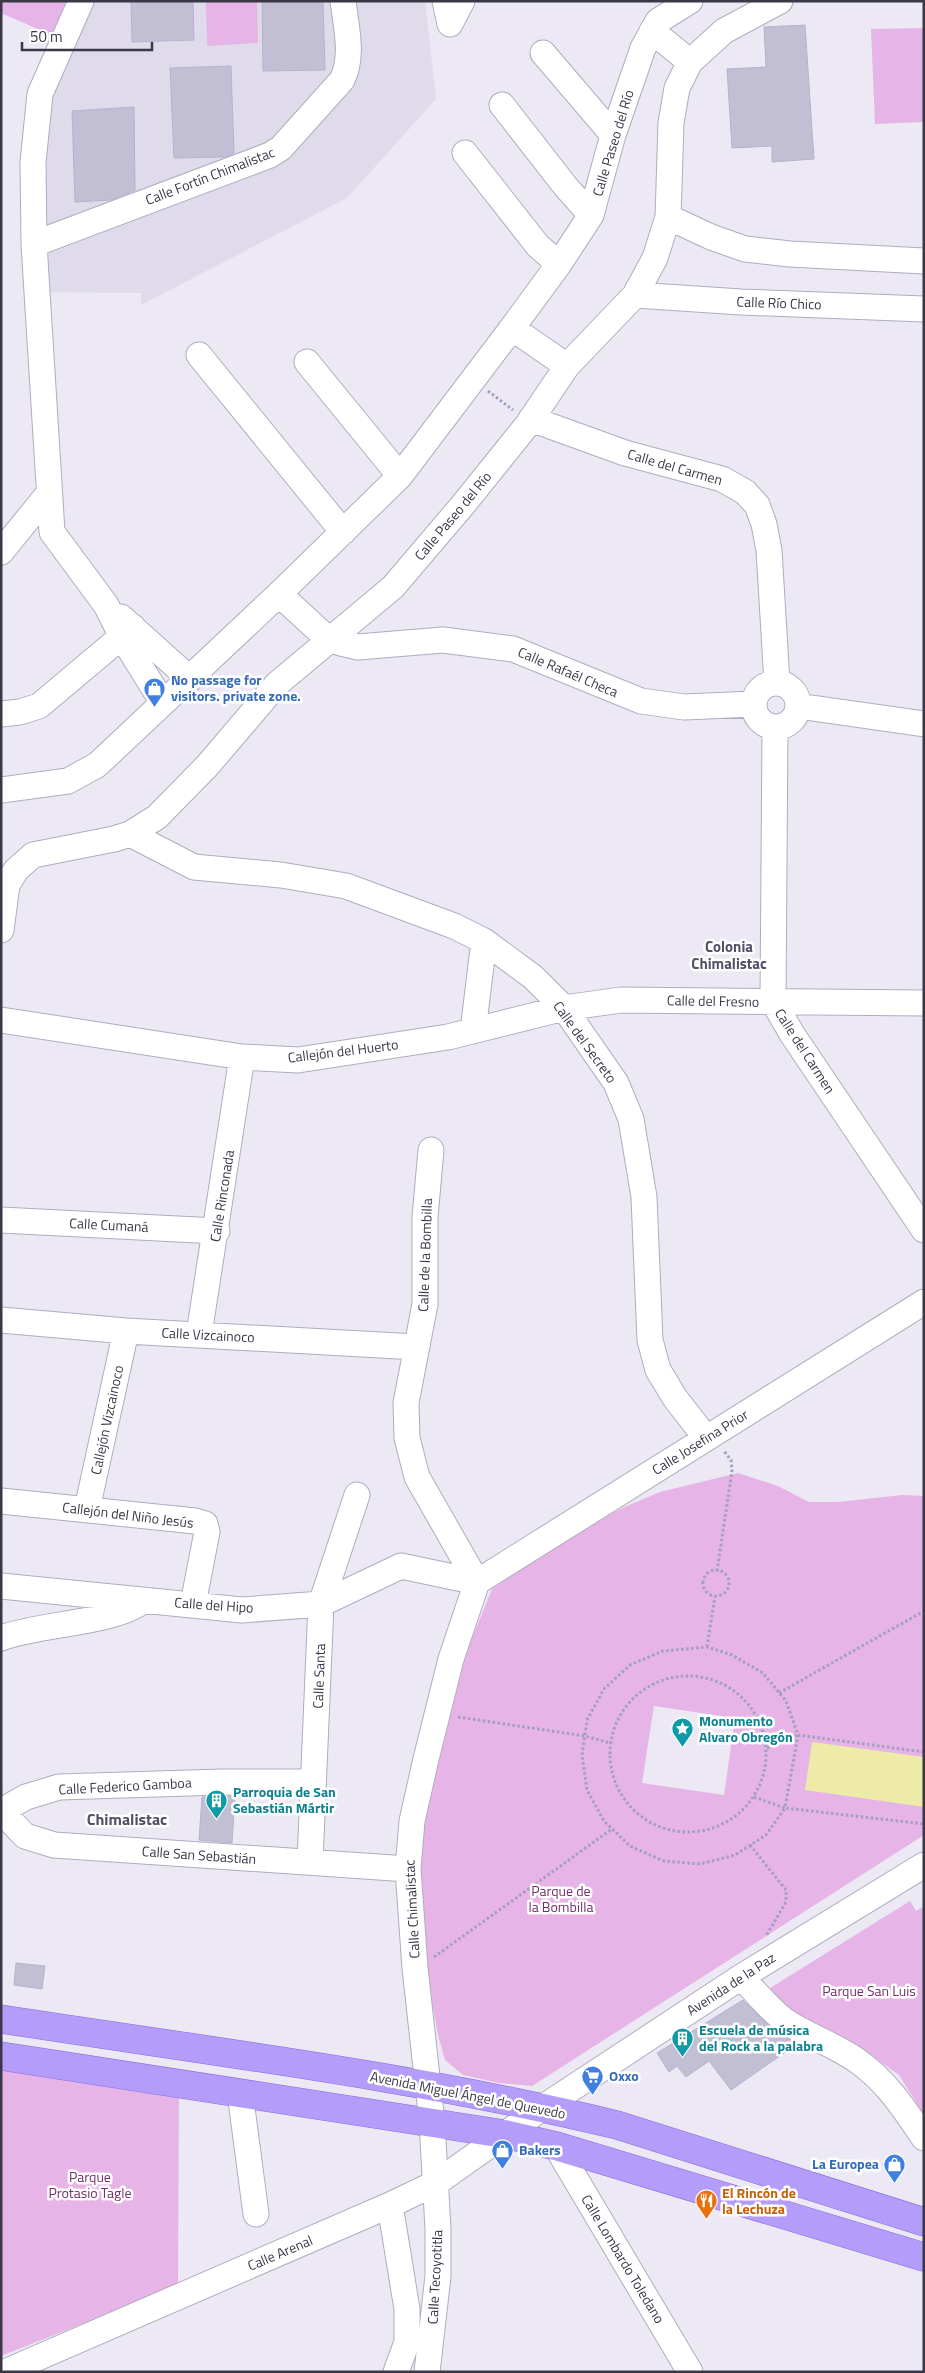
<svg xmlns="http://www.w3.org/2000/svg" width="925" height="2373" viewBox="0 0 925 2373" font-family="'Titillium Web',sans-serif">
	<rect width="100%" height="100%" fill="#ece9f4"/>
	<path fill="#dfdbeb" d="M 81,1 L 425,1 L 436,99 L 347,198 L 141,305 L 141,293 L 37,292 L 37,114 Z"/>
	<path fill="#e6b4e6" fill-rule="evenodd" d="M 1,1 L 69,1 L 54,36 L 1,13 Z
		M 206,1 L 257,1 L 258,43 L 207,46 Z
		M 924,28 L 924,122 L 875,124 L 871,29 Z
		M 738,1473 L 778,1486 L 809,1502 L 838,1502 L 902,1495 L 924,1496 L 924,1835 L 532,2086 L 499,2083 L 463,2075 L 445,2060 L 438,2035 L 425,1964 L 417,1851 L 453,1694 L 464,1658 L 492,1589 L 576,1533 L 622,1508 L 660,1492 ZM 654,1706 L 735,1718 L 724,1795 L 642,1783 Z
		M 910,1901 L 916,1911 L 924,1906 L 924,2115 L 899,2075 L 857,2045 L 796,2017 L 770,1988 Z
		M 1,2062 L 179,2089 L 178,2286 L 1,2356 Z"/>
	<path fill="#eeeaa8" d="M 812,1742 L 924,1757 L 924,1807 L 805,1790 Z"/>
	<path fill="#c2bfd5" stroke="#b7b2cf" d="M 131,1 L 193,1 L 194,40 L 132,42 Z
		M 262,1 L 323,1 L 325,70 L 263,71 Z
		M 805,25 L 814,159 L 772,162 L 772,146 L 732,148 L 727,69 L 766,67 L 764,27 Z
		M 231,66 L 234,153 L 225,157 L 174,158 L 170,68 Z
		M 134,107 L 135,190 L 111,200 L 75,202 L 72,111 Z
		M 235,1796 L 232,1843 L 199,1840 L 202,1797 Z
		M 16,1963 L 45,1966 L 42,1989 L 14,1985 Z
		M 743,2000 L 770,2027 L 797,2044 L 731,2090 L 709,2061 L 686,2077 L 677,2066 L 669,2072 L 657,2053 Z"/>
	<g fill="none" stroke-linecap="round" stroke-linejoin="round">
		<defs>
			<path id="minor" d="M 81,1 L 40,94 L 33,162 L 34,244 L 52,532 L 106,605 L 122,637 L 163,703
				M 445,1 L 450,24 L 462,1
				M 652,31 L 690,62
				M 543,53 L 613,135
				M 502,105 L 566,187 L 591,215
				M 465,153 L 538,246 L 559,264
				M 668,217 L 711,237 L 745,249 L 790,254 L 924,261
				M 34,244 L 270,155 L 281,148 L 342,80 C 354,56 346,27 343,1
				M 635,295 L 741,302 L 924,309
				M 512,328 L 567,366
				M 199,355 L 343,532
				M 307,362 L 400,476
				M 531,419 L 625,453 L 722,479 L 745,492 L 757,505 L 764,524 L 769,550 L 777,683
				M 1,552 L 49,493
				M 279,594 L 328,639 L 341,643 L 358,647 L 443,640 L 513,649 L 641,701 L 684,707 L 754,704
				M 121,617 L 190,679
				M754 705a22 22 0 1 1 44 0a22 22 0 1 1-44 0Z
				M 798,706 L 924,724
				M 1,714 L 20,712 L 39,706 L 133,627
				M 775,727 L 773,1001 L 792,1034 L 924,1230
				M 1,790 L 68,781 L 97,765 L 279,594 L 400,476 L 512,328 L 559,264 L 591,215 L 613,135 L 643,48 L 658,21 L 690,1
				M 130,834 L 194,867 L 281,875 L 346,886 L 454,926 L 484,941 L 533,977 L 564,1008 L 616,1083 L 631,1119 L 644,1197 L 650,1340 L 658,1370 L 675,1398 L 706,1438
				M 1,930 L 7,885 L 16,870 L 33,855 L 114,839 L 130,834 L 157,817 L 207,766 L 277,684 L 393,587 L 462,506 L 528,424 L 567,366 L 635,295 L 655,258 L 668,217 L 671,123 L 677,88 L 690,62 L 724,31 L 780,1
				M 1,1020 L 242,1057 L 298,1060 L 448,1037 L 564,1008 L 621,1000 L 924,1003
				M 473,1031 L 484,941
				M 431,1150 L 425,1217 L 425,1304 L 406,1403 L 407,1438 L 417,1477 L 477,1582
				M 1,1220 L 217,1231
				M 1,1320 L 126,1331 L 416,1347
				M 199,1334 L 242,1057
				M 1,1501 L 195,1521 L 205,1524 L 207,1532 L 193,1604
				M 87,1509 L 126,1331
				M 477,1582 L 924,1302
				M 1,1586 L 242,1610 L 321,1604 L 401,1566 L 477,1582
				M 1,1638 C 42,1623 111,1624 143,1601
				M 1,1811 L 25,1836 L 54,1845 L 408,1869
				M 1,1811 L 26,1797 L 59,1787 L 222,1782 L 313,1782
				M 310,1862 L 321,1604 L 357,1495
				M 741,1977 C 755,1991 769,2009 785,2021 C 809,2037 836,2045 859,2062 C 887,2082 905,2110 924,2138
				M 240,2093 L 256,2214
				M 556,2146 L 690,2372
				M 390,2205 L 407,2309 L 407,2342 L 396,2372
				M 5,2372 L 390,2205 L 436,2183 L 542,2108 L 741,1977 L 924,1865
				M 427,2372 L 438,2276 L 438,2229 L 432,2122 L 415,1968 L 408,1869 L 412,1821 L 426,1759 L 451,1659 L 477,1582"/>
			<path id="major" d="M 1,2019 C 207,2051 415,2076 617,2125 L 924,2222
				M 1,2056 L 504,2134 L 556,2146 L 924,2257"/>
		</defs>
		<use href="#minor" stroke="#b0acbf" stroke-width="27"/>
		<use href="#major" stroke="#876cdf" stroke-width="29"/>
		<path stroke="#a49ec0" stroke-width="3" stroke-dasharray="2.5 2.5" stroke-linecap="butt" d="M 488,391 L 513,410
			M703 1583a13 13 0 1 1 26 0a13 13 0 1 1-26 0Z
			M 717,1571 L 732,1471 L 731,1460 L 723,1450
			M 707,1647 L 715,1596
			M610 1754a78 78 0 1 1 156 0a78 78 0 1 1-156 0Z
			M 779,1693 L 924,1611
			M 458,1717 L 585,1736 L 610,1743
			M 767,1748 L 798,1735
			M 924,1752 L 798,1735 L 786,1701 L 763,1673 L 732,1655 L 707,1647 L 663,1651 L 630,1665 L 604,1689 L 587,1720 L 582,1755 L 587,1790 L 604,1821 L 630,1846 L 650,1855 L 664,1861 L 700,1864 L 735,1855 L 766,1835 L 785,1808 L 924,1824
			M 754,1797 L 785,1808 L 798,1735
			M 750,1845 L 786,1890 L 786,1902 L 766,1936
			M 434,1957 L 612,1829"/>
		<use href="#minor" stroke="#fff" stroke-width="25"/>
		<use href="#major" stroke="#b49cfa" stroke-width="28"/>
	</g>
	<defs>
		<symbol id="shop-pin" viewBox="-11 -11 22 30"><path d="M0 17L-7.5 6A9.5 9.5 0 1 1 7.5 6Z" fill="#3f7fe0" stroke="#fff"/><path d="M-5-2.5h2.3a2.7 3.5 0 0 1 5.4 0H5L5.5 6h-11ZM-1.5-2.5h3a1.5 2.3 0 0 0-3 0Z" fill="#fff"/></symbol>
		<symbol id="sight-pin" viewBox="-11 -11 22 30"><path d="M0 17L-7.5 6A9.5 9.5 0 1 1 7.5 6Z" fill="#0f9aa8" stroke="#fff"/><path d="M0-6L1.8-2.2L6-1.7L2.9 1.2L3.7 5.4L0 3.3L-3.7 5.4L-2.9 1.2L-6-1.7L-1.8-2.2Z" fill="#fff"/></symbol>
		<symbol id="building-pin" viewBox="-11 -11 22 30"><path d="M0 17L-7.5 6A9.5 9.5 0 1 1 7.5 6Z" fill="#0f9aa8" stroke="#fff"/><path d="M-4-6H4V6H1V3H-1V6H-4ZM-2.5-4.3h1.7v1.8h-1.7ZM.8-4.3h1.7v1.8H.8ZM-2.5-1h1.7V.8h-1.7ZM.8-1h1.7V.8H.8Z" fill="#fff"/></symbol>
		<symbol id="supermarket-pin" viewBox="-11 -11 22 30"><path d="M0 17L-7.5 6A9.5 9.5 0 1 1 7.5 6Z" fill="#3f7fe0" stroke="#fff"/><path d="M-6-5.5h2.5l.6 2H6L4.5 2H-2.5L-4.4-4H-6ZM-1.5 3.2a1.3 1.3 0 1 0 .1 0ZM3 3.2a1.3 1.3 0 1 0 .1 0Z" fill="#fff"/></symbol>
		<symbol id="restaurant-pin" viewBox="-11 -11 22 30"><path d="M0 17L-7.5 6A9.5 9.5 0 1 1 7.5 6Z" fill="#e8710a" stroke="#fff"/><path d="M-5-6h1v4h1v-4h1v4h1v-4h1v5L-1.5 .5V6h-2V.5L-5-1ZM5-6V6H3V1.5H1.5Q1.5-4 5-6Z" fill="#fff"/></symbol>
	</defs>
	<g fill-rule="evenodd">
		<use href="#shop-pin" x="142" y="676" width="25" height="34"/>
		<use href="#sight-pin" x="670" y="1716" width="25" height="34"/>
		<use href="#building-pin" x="204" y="1788" width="25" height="34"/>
		<use href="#building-pin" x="670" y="2026" width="25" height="34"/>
		<use href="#supermarket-pin" x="580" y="2064" width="25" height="34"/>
		<use href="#shop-pin" x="490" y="2138" width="25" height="34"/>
		<use href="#shop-pin" x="882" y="2152" width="25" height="34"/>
		<use href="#restaurant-pin" x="694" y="2188" width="25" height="34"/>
	</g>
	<g text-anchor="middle" stroke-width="5" stroke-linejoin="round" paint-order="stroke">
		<g font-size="14" fill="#3a3847" stroke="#fff">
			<text transform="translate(613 143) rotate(-73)" y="5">Calle Paseo del Río</text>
			<text transform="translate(210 176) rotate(-21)" y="5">Calle Fortín Chimalistac</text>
			<text transform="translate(779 303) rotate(2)" y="5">Calle Río Chico</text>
			<text transform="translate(675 467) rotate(16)" y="5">Calle del Carmen</text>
			<text transform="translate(453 516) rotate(-50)" y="5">Calle Paseo del Río</text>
			<text transform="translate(568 672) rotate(23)" y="5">Calle Rafaél Checa</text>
			<text transform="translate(713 1001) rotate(1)" y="5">Calle del Fresno</text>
			<text transform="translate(585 1042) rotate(54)" y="5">Calle del Secreto</text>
			<text transform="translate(343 1051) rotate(-7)" y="5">Callejón del Huerto</text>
			<text transform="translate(805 1051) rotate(57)" y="5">Calle del Carmen</text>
			<text transform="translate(222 1196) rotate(-81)" y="5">Calle Rinconada</text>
			<text transform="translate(109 1225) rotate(3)" y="5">Calle Cumaná</text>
			<text transform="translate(425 1255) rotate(-88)" y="5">Calle de la Bombilla</text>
			<text transform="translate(208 1335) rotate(3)" y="5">Calle Vizcainoco</text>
			<text transform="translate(107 1420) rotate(-78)" y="5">Callejón Vizcainoco</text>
			<text transform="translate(700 1442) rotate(-32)" y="5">Calle Josefina Prior</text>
			<text transform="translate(128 1515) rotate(7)" y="5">Callejón del Niño Jesús</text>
			<text transform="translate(214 1605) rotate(4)" y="5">Calle del Hipo</text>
			<text transform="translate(319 1676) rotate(-88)" y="5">Calle Santa</text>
			<text transform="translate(125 1786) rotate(-3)" y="5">Calle Federico Gamboa</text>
			<text transform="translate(199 1855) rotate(4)" y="5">Calle San Sebastián</text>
			<text transform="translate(412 1909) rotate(-93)" y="5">Calle Chimalistac</text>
			<text transform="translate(731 1984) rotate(-33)" y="5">Avenida de la Paz</text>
			<text transform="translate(468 2095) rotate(11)" y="5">Avenida Miguel Ángel de Quevedo</text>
			<text transform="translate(280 2253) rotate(-23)" y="5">Calle Arenal</text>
			<text transform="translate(623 2259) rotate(59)" y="5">Calle Lombardo Toledano</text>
			<text transform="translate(435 2277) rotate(-87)" y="5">Calle Tecoyotitla</text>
		</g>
		<g font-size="14" font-weight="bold" fill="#366cbe" stroke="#fff" text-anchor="start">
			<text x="171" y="685">No passage for<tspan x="171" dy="16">visitors. private zone.</tspan></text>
			<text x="609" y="2081">Oxxo</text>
			<text x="519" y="2155">Bakers</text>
			<text x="879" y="2169" text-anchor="end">La Europea</text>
		</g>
		<g font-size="14" font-weight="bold" fill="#0d838f" stroke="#fff" text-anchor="start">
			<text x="699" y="1726">Monumento<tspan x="699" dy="16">Alvaro Obregón</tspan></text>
			<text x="233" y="1797">Parroquia de San<tspan x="233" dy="16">Sebastián Mártir</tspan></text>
			<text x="699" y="2035">Escuela de música<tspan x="699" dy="16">del Rock a la palabra</tspan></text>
		</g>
		<g font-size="14" fill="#772d6b" stroke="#fff">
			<text x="561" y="1896">Parque de<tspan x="561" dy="16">la Bombilla</tspan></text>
			<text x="869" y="1996">Parque San Luis</text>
			<text x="90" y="2182">Parque<tspan x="90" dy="16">Protasio Tagle</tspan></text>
		</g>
		<g font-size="14" font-weight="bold" fill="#c56008" stroke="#fff" text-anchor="start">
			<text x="722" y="2198">El Rincón de<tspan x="722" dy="16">la Lechuza</tspan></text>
		</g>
		<g font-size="15" font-weight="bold" fill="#534f69" stroke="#fff">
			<text x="729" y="952">Colonia<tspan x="729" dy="17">Chimalistac</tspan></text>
		</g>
		<g font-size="16" font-weight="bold" fill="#534f69" stroke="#fff">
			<text x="127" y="1825">Chimalistac</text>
		</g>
	</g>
	<rect width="925" height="2373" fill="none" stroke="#3a3847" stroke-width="5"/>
	<path d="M22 42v8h130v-8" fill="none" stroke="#3a3847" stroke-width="2.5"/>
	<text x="30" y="42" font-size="15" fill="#3a3847" stroke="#ffffff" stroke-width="4" paint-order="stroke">50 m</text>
</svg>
